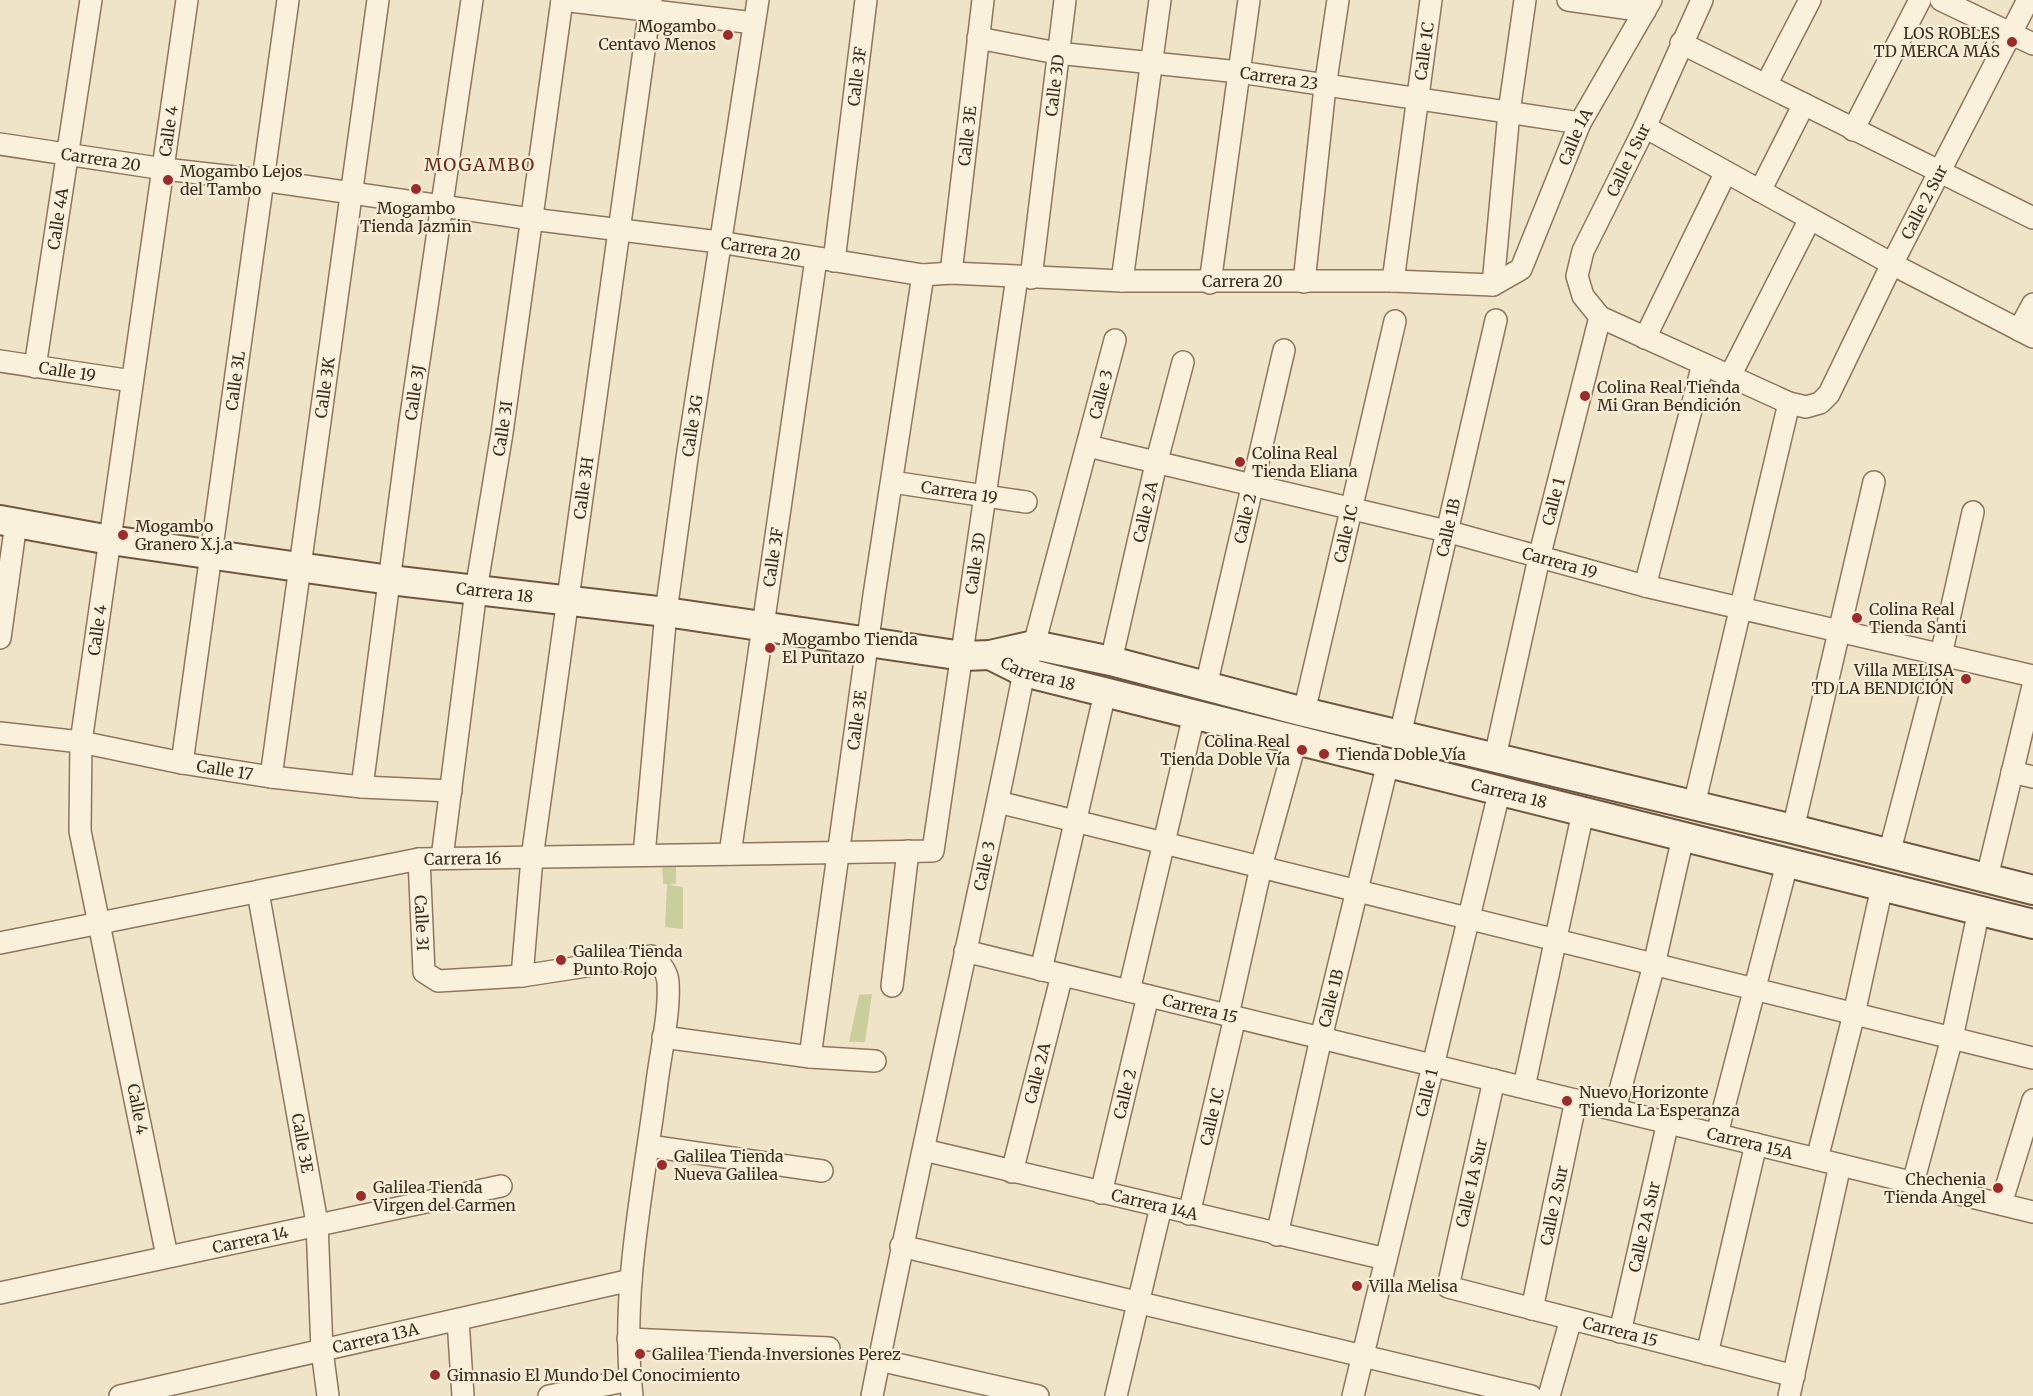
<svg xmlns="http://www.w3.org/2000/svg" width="2033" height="1396" viewBox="0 0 2033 1396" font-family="Merriweather,serif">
	<rect width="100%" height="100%" fill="#f0e4c8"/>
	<path fill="#c9cf9b" d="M 676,859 L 676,884 L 668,885 L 683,887 L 683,929 L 665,927 L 667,884 L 663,884 L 662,860 Z
		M 872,994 L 865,1042 L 849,1042 L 859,995 Z"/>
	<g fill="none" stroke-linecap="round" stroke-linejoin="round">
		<defs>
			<g id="street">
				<path d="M 562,0 L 754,23"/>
				<path d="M 1568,0 L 1645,11"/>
				<path id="s1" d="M 1702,0 L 1645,127 L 1583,251 L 1577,276 L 1583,296 L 1600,317 L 1789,403 L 1806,407 L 1820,403 L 1829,394 L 1892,264 L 2028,0"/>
				<path d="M 1941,0 L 2033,44"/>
				<path id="s2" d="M 978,38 L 1057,53 L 1239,72 L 1580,123"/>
				<path d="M 1681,43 L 2033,218"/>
				<path d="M 1766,85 L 1810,0"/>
				<path d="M 1645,127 L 1892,264 L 2033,337"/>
				<path d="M 1853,130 L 1920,0"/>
				<path id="s3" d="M 0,144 L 164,169 L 262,180 L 531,219 L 719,242 L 923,275 L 951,273 L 1122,281 L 1393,281 L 1493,285 L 1521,269 L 1580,123 L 1651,0"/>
				<path d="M 1760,191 L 1804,104"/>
				<path id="s4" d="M 834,261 L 866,0"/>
				<path id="s5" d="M 951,273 L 983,0"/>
				<path id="s6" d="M 1031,278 L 1065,0"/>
				<path d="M 1122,281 L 1160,0"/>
				<path id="s7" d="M 1393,281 L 1431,0"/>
				<path d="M 1304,282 L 1325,87 L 1338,0"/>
				<path d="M 1210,283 L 1249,0"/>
				<path d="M 1493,285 L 1509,112 L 1525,0"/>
				<path d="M 2019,330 L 2033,304"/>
				<path d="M 1645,338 L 1726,172"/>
				<path id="s8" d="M 0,361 L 132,381"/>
				<path id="s9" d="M 35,367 L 91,0"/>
				<path d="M 1729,378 L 1810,219"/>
				<path id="s10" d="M 1088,446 L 1446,531 L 1645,586 L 2033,676"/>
				<path id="s11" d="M 892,482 L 1026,502"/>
				<path d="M 1645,586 L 1703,364"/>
				<path d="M 0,638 L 16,523"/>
				<path id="s12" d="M 1111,661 L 1156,464 L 1183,362"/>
				<path id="s13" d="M 1206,686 L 1284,350"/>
				<path id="s14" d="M 1304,712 L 1395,321"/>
				<path id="s15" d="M 0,733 L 81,742 L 182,763 L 271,777 L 362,787 L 451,791"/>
				<path id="s16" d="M 1400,735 L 1496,320"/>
				<path id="s17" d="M 1495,757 L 1539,558 L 1600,317"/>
				<path id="s18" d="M 182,763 L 288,0"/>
				<path d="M 2012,772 L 2033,777"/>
				<path id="s19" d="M 271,777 L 378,0"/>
				<path id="s20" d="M 362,787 L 410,422 L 472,0"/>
				<path d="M 998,802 L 2033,1058"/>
				<path d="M 1694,805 L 1789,403"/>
				<path d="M 1793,829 L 1874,482"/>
				<path id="s21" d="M 730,854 L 816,259"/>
				<path d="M 1889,854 L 1941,655 L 1973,512"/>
				<path id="s22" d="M 644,855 L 666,612 L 687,458 L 758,0"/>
				<path id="s23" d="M 442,858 L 476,590 L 502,433 L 562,0"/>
				<path id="s24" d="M 419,859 L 424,972 L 438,981 L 522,976 L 651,956 C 659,962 667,970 668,982 C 670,1012 661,1051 657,1082 C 644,1185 620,1291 632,1396"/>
				<path d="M 1987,877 L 2033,686"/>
				<path id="s25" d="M 258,892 L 317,1223 L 322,1350 L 328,1396"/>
				<path id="s26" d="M 0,943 L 419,859 L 933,851 L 1017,277"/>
				<path id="s27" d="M 965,951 L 2033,1212"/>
				<path d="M 1041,970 L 1105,693"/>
				<path id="s28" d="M 522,976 L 532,858 L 651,0"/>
				<path d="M 892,986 L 908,851"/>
				<path d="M 1129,991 L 1194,715"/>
				<path d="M 1228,1015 L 1261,867 L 1296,740"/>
				<path d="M 663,1037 L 810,1057 L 875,1061"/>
				<path id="s29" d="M 810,1057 L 874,595 L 923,275"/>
				<path id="s30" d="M 1494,1080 L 1448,1287 L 1794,1376"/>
				<path d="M 1524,1087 L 1583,812"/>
				<path d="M 1615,1109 L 1654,965 L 1683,837"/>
				<path d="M 1717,1134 L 1787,864"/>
				<path d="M 649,1146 L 822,1171"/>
				<path id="s31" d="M 924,1150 L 1386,1259"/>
				<path d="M 1817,1159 L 1854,1014 L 1882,887"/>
				<path id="s32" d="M 1012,1172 L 1062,975"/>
				<path d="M 1913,1183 L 1952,1038 L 1979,910"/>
				<path id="s33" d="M 1101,1193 L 1148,996"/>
				<path d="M 2001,1204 L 2033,1100"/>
				<path id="s34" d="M 1189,1214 L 1235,1017"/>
				<path id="s35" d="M 1277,1235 L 1321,1038 L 1388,763"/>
				<path d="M 901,1246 L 1531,1396"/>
				<path id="s36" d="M 167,1256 L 80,831 L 81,742 L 187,0"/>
				<path id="s37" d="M 0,1293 L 501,1186"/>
				<path id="s38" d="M 1532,1309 L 1576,1100"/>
				<path d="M 458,1320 L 463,1396"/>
				<path id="s39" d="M 1620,1332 L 1668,1122"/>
				<path d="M 628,1339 L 829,1348"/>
				<path d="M 1707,1354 L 1756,1144"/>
				<path d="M 879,1360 L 1038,1396"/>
				<path id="s40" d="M 120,1396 L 631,1280"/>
				<path d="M 549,1396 L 630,1380"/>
				<path id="s41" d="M 872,1396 C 920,1154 976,914 1024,672 L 1034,645 L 1115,340"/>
				<path d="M 1116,1396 L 1161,1207"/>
				<path id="s42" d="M 1353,1396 L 1500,789"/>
				<path d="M 1549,1396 L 1571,1319"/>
				<path d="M 1789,1396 L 1840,1165"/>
			</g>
			<g id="secondary">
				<path id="s43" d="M 0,520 L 110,540 L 390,580 L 666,612 L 963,656 L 990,655 L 1034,645 L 1111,661 L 1304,712 L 1793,829 L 2033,890"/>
				<path id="s44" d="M 990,655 L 1024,672 L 2033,924"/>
			</g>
		</defs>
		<use href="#street" stroke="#8d765c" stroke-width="24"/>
		<use href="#secondary" stroke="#6f573f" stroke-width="32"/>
		<use href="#street" stroke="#faf1dc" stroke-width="21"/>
		<use href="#secondary" stroke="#faf1dc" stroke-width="28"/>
	</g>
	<g fill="#9e2a2b" stroke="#f7eed8" stroke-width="2">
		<circle cx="728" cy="35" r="6"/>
		<circle cx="2012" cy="42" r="6"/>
		<circle cx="168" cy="180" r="6"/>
		<circle cx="416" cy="189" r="6"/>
		<circle cx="1585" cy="396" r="6"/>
		<circle cx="1240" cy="462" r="6"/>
		<circle cx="123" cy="535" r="6"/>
		<circle cx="1857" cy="618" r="6"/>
		<circle cx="770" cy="648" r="6"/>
		<circle cx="1966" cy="679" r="6"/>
		<circle cx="1302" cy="750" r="6"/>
		<circle cx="1324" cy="754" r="6"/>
		<circle cx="561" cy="960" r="6"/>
		<circle cx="1567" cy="1101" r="6"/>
		<circle cx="662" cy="1165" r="6"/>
		<circle cx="1998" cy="1188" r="6"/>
		<circle cx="361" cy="1196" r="6"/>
		<circle cx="1357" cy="1286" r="6"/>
		<circle cx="640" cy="1354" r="6"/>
		<circle cx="435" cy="1375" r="6"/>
	</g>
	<g text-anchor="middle" stroke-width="4.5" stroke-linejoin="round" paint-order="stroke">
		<g font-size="16" fill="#3d2e20" stroke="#f7eed8" text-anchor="start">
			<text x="716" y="32" text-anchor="end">Mogambo<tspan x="716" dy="18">Centavo Menos</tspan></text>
			<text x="2000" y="39" text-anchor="end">LOS ROBLES<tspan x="2000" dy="18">TD MERCA MÁS</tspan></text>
			<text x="180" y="177">Mogambo Lejos<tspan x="180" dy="18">del Tambo</tspan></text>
			<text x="416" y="214" text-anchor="middle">Mogambo<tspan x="416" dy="18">Tienda Jazmin</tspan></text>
			<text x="1597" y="393">Colina Real Tienda<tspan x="1597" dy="18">Mi Gran Bendición</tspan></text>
			<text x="1252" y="459">Colina Real<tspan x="1252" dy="18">Tienda Eliana</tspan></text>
			<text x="135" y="532">Mogambo<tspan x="135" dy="18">Granero X.j.a</tspan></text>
			<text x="1869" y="615">Colina Real<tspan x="1869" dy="18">Tienda Santi</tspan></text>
			<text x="782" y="645">Mogambo Tienda<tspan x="782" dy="18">El Puntazo</tspan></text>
			<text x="1954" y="676" text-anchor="end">Villa MELISA<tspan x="1954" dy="18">TD LA BENDICIÓN</tspan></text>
			<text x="1290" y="747" text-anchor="end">Colina Real<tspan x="1290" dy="18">Tienda Doble Vía</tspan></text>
			<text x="1336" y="760">Tienda Doble Vía</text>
			<text x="573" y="957">Galilea Tienda<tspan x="573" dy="18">Punto Rojo</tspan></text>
			<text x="1579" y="1098">Nuevo Horizonte<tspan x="1579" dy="18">Tienda La Esperanza</tspan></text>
			<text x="674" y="1162">Galilea Tienda<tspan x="674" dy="18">Nueva Galilea</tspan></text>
			<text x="1986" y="1185" text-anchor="end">Chechenia<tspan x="1986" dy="18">Tienda Angel</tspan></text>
			<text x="373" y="1193">Galilea Tienda<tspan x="373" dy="18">Virgen del Carmen</tspan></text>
			<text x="1369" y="1292">Villa Melisa</text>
			<text x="652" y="1360">Galilea Tienda Inversiones Perez</text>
			<text x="447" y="1381">Gimnasio El Mundo Del Conocimiento</text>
		</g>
		<g font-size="16" fill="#3d2e20" stroke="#f7eed8">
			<text dy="6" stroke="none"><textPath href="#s7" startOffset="232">Calle 1C</textPath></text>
			<text dy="6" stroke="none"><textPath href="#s4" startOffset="186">Calle 3F</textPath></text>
			<text dy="6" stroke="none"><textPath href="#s2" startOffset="304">Carrera 23</textPath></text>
			<text dy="6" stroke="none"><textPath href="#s6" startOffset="194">Calle 3D</textPath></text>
			<text dy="6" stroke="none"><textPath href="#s36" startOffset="1140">Calle 4</textPath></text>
			<text dy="6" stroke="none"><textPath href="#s5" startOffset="138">Calle 3E</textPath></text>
			<text dy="6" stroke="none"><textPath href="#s3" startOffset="1678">Calle 1A</textPath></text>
			<text dy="6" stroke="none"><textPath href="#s3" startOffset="102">Carrera 20</textPath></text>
			<text transform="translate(1628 160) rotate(-64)" y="6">Calle 1 Sur</text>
			<text dy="6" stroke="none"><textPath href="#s1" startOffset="818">Calle 2 Sur</textPath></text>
			<text dy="6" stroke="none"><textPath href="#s9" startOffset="150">Calle 4A</textPath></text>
			<text dy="6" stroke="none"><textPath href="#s3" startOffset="768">Carrera 20</textPath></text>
			<text dy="6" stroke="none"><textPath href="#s3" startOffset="1252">Carrera 20</textPath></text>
			<text dy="6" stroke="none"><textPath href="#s8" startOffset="68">Calle 19</textPath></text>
			<text dy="6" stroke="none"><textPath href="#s18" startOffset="386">Calle 3L</textPath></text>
			<text dy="6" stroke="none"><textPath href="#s19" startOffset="393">Calle 3K</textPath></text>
			<text dy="6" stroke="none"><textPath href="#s20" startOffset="398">Calle 3J</textPath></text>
			<text dy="6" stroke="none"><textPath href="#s41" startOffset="1028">Calle 3</textPath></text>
			<text dy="6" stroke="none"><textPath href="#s22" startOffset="432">Calle 3G</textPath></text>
			<text dy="6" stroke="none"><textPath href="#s23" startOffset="434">Calle 3I</textPath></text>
			<text dy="6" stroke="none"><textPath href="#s28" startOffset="492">Calle 3H</textPath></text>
			<text dy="6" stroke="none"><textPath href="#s11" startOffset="68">Carrera 19</textPath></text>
			<text dy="6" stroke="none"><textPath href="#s17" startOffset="262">Calle 1</textPath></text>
			<text dy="6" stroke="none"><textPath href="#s12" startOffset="153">Calle 2A</textPath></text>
			<text dy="6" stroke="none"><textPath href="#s13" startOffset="172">Calle 2</textPath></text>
			<text dy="6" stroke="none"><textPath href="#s16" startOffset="213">Calle 1B</textPath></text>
			<text dy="6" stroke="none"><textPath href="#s14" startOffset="183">Calle 1C</textPath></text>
			<text dy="6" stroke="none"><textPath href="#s21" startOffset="300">Calle 3F</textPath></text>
			<text dy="6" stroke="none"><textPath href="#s10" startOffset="486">Carrera 19</textPath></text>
			<text dy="6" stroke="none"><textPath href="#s26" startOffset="1232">Calle 3D</textPath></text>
			<text dy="6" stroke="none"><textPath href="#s43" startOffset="500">Carrera 18</textPath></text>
			<text dy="6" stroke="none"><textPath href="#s36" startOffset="636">Calle 4</textPath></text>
			<text dy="6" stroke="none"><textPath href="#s44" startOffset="52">Carrera 18</textPath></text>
			<text dy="6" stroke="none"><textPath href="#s29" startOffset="340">Calle 3E</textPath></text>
			<text dy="6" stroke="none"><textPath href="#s15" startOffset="228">Calle 17</textPath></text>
			<text dy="6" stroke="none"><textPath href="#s44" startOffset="538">Carrera 18</textPath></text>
			<text dy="6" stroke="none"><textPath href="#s26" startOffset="471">Carrera 16</textPath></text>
			<text dy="6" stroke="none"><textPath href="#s41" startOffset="542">Calle 3</textPath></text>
			<text dy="6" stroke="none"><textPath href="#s24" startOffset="64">Calle 3I</textPath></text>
			<text dy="6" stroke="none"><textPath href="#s35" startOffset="243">Calle 1B</textPath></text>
			<text dy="6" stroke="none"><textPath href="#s27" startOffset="242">Carrera 15</textPath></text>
			<text dy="6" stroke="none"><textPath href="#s32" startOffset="102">Calle 2A</textPath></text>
			<text dy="6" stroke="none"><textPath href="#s42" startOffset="312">Calle 1</textPath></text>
			<text dy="6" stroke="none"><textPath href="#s33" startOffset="102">Calle 2</textPath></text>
			<text transform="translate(138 1109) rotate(79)" y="6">Calle 4</text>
			<text dy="6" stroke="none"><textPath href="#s34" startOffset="100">Calle 1C</textPath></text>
			<text dy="6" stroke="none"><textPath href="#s25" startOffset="255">Calle 3E</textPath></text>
			<text dy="6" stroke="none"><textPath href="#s27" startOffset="808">Carrera 15A</textPath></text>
			<text transform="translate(1471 1183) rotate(-77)" y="6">Calle 1A Sur</text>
			<text dy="6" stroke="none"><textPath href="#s38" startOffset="106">Calle 2 Sur</textPath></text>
			<text dy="6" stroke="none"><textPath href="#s31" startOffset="237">Carrera 14A</textPath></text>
			<text dy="6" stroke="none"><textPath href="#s39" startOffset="108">Calle 2A Sur</textPath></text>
			<text dy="6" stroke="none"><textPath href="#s37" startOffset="256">Carrera 14</textPath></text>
			<text dy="6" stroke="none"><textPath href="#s30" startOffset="390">Carrera 15</textPath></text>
			<text dy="6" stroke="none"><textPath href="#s40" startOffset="262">Carrera 13A</textPath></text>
		</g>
		<g font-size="18" letter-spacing="1.5" fill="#6b2e1e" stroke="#f7eed8">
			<text x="480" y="171">MOGAMBO</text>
		</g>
	</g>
</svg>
